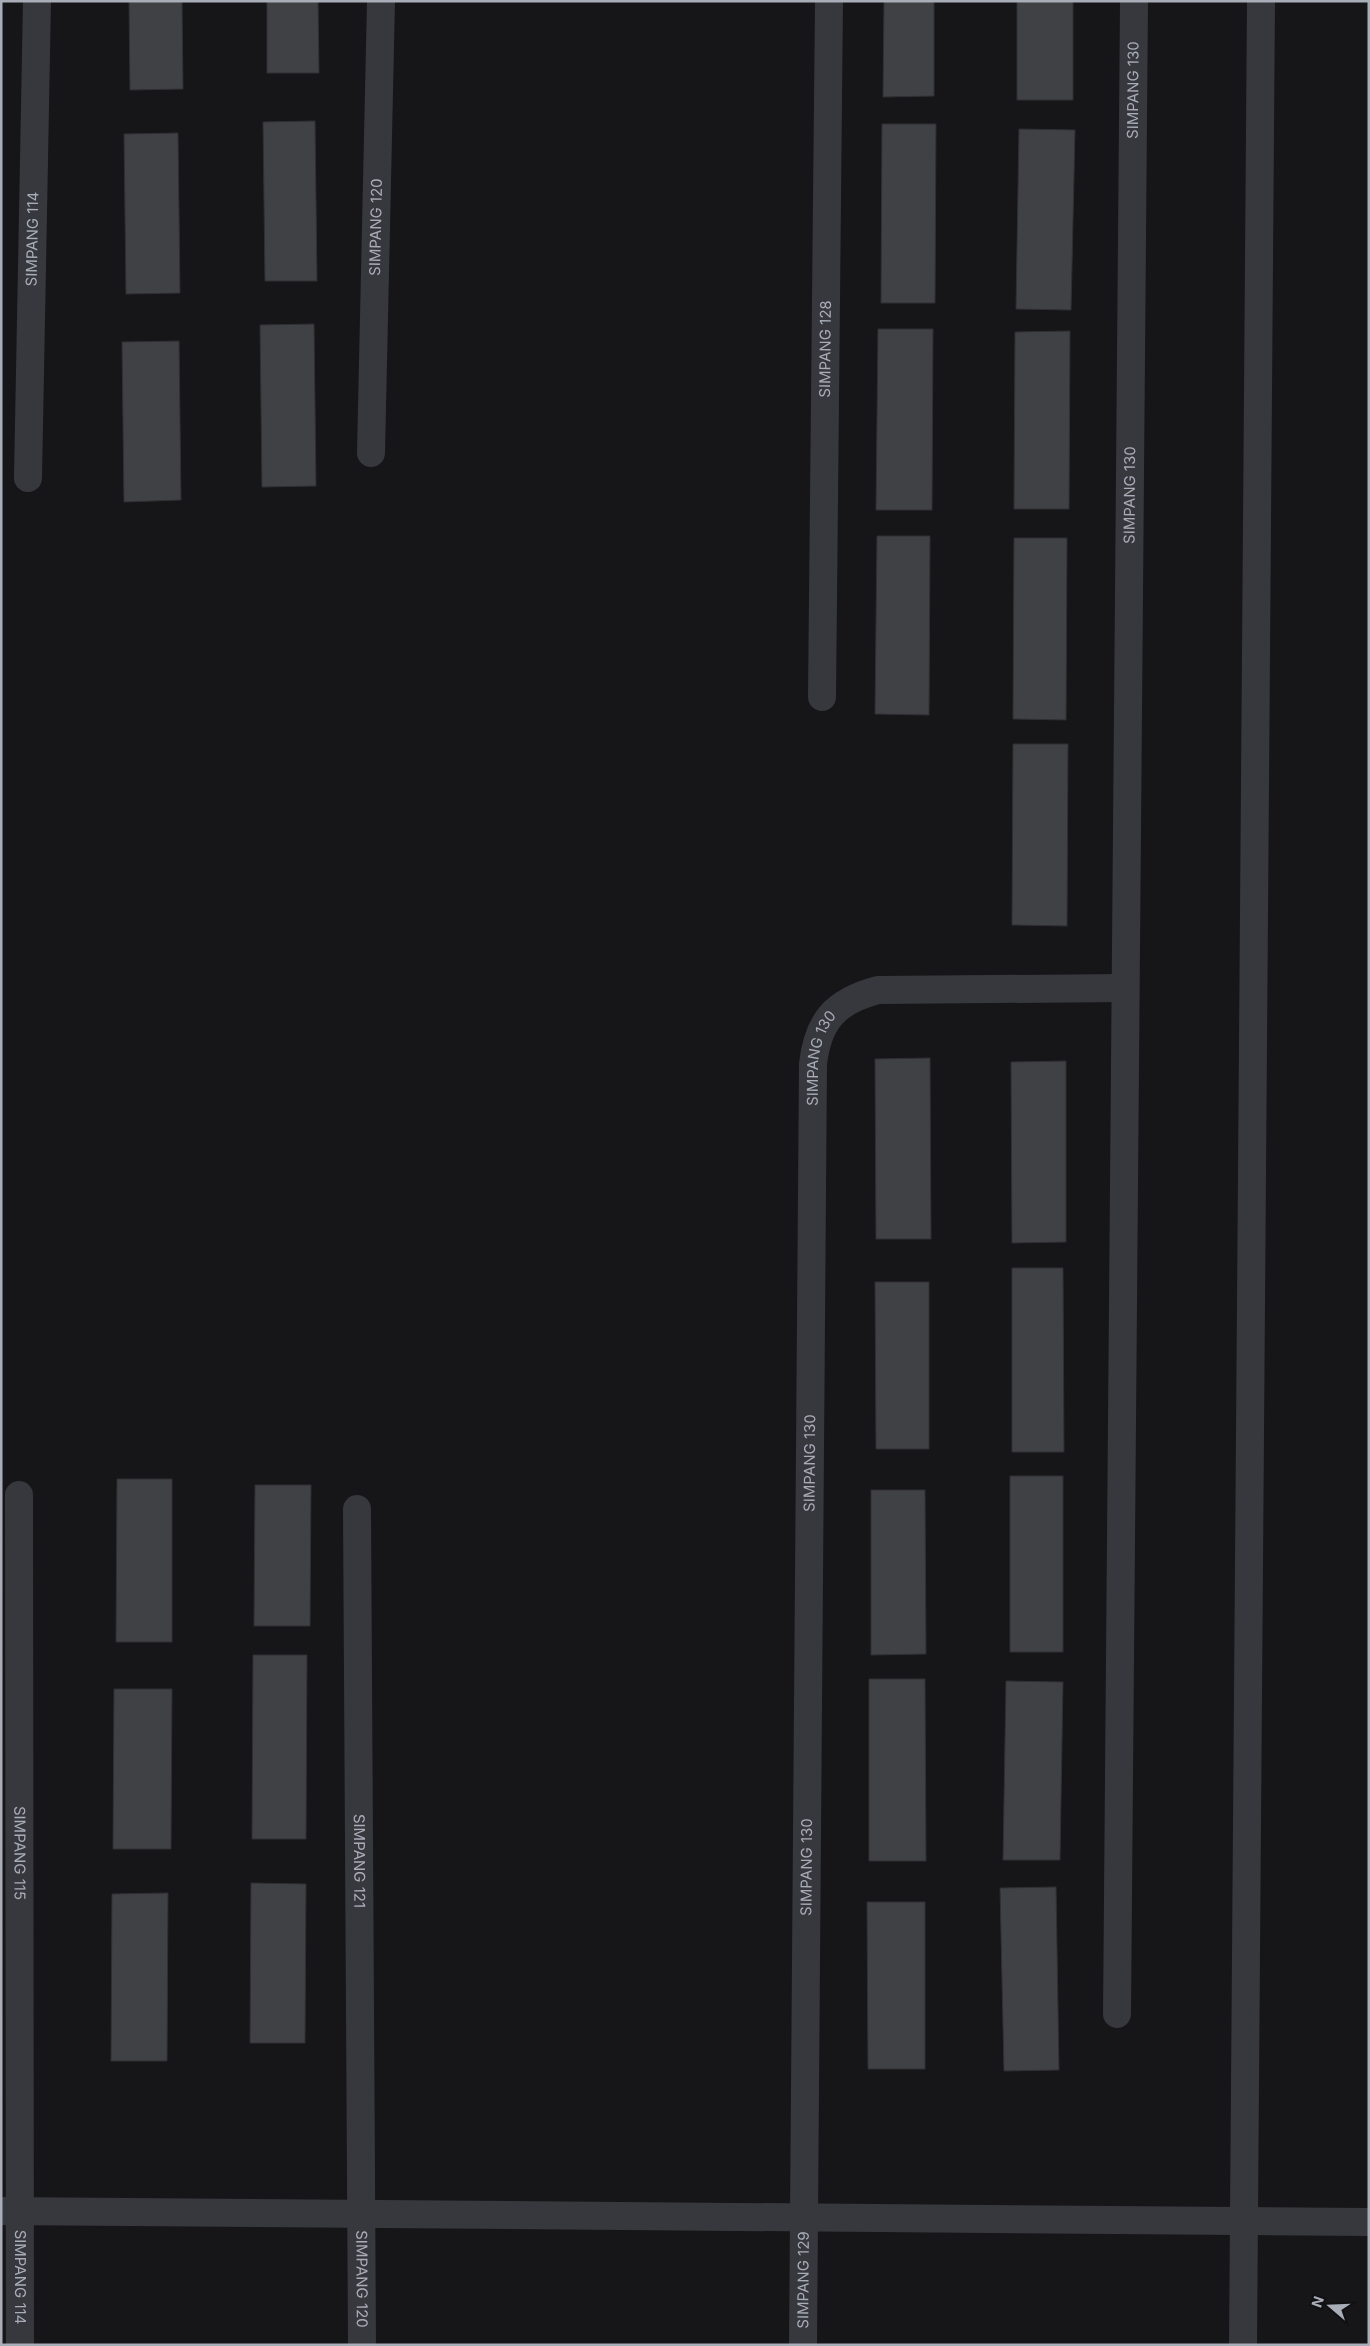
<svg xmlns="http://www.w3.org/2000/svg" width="1370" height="2346" viewBox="0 0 1370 2346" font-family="Inter,sans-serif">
	<rect width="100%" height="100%" fill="#161618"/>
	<path fill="#404145" stroke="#303034" d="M 129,1 L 182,1 L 183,89 L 130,90 Z
		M 267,1 L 318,1 L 319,73 L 267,73 Z
		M 884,1 L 934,1 L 934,96 L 883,97 Z
		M 1017,1 L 1073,1 L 1073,100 L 1017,100 Z
		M 315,121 L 317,281 L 265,281 L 263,122 Z
		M 882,124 L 936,124 L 935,303 L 881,303 Z
		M 1019,129 L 1075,130 L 1071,310 L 1016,309 Z
		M 178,133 L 180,293 L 126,294 L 124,134 Z
		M 314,324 L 316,486 L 262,487 L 260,325 Z
		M 878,329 L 933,329 L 932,510 L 876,510 Z
		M 1070,331 L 1069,509 L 1014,509 L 1015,332 Z
		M 179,341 L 181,500 L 124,502 L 122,342 Z
		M 877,536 L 930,536 L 929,715 L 875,714 Z
		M 1014,538 L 1067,538 L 1066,720 L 1013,719 Z
		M 1013,744 L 1068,744 L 1067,926 L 1012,925 Z
		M 930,1058 L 931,1239 L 876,1239 L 875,1059 Z
		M 1066,1061 L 1066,1242 L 1012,1243 L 1011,1062 Z
		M 1012,1268 L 1063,1268 L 1064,1452 L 1012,1452 Z
		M 875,1282 L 929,1282 L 929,1449 L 876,1449 Z
		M 1010,1476 L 1063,1476 L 1063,1652 L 1010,1652 Z
		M 117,1479 L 172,1479 L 172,1642 L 116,1642 Z
		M 255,1485 L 311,1485 L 310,1626 L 254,1626 Z
		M 871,1490 L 925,1490 L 926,1654 L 871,1655 Z
		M 253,1655 L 307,1655 L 306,1839 L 252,1839 Z
		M 869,1679 L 925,1679 L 926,1861 L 869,1861 Z
		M 1006,1681 L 1063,1682 L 1060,1860 L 1003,1860 Z
		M 114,1689 L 172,1689 L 171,1849 L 113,1849 Z
		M 251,1883 L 306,1884 L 305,2043 L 250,2043 Z
		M 1056,1887 L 1059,2070 L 1004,2071 L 1000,1888 Z
		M 168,1893 L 167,2061 L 111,2061 L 112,1894 Z
		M 867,1902 L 925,1902 L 925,2069 L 868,2069 Z"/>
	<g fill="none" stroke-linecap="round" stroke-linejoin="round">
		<g stroke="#37383d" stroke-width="28">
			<path id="s1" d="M 371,453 L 381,1"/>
			<path id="s2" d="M 28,478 L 37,1"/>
			<path id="s3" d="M 822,697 L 829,1"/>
			<path id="s4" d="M 19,1495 L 20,2345"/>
			<path id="s5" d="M 357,1509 L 362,2345"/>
			<path id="s6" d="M 1117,2014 L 1134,1"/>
			<path d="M 1,2211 L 1369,2222"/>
			<path id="s7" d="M 803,2345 L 813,1064 C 818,1020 836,1001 878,990 L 1125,988"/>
			<path d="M 1243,2345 L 1261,1"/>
		</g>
	</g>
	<g text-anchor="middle" stroke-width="5" stroke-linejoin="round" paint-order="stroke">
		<g font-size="15" fill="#a8adb8" stroke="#111113">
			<text dy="5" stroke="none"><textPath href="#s6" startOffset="1924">SIMPANG 130</textPath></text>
			<text dy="5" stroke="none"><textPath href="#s1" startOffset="226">SIMPANG 120</textPath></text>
			<text dy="5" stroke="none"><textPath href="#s2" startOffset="239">SIMPANG 114</textPath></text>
			<text dy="5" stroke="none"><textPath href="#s3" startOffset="348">SIMPANG 128</textPath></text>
			<text dy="5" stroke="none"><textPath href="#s6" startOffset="1519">SIMPANG 130</textPath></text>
			<text dy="5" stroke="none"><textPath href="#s7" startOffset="1288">SIMPANG 130</textPath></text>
			<text dy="5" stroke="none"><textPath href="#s7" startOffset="882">SIMPANG 130</textPath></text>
			<text dy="5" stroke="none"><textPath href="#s4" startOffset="358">SIMPANG 115</textPath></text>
			<text dy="5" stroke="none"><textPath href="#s5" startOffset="352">SIMPANG 121</textPath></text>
			<text dy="5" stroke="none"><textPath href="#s7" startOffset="478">SIMPANG 130</textPath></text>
			<text dy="5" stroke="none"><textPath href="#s4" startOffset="782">SIMPANG 114</textPath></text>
			<text dy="5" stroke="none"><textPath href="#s5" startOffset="770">SIMPANG 120</textPath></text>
			<text dy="5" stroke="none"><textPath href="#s7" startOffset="65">SIMPANG 129</textPath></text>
		</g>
	</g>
	<rect width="1370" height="2346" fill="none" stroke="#a8adb8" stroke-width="5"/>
	<g transform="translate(1330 2306) rotate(289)" stroke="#111113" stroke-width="4" paint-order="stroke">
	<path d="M0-4L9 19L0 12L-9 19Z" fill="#a8adb8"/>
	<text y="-8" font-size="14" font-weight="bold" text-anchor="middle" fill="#a8adb8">N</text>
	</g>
</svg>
